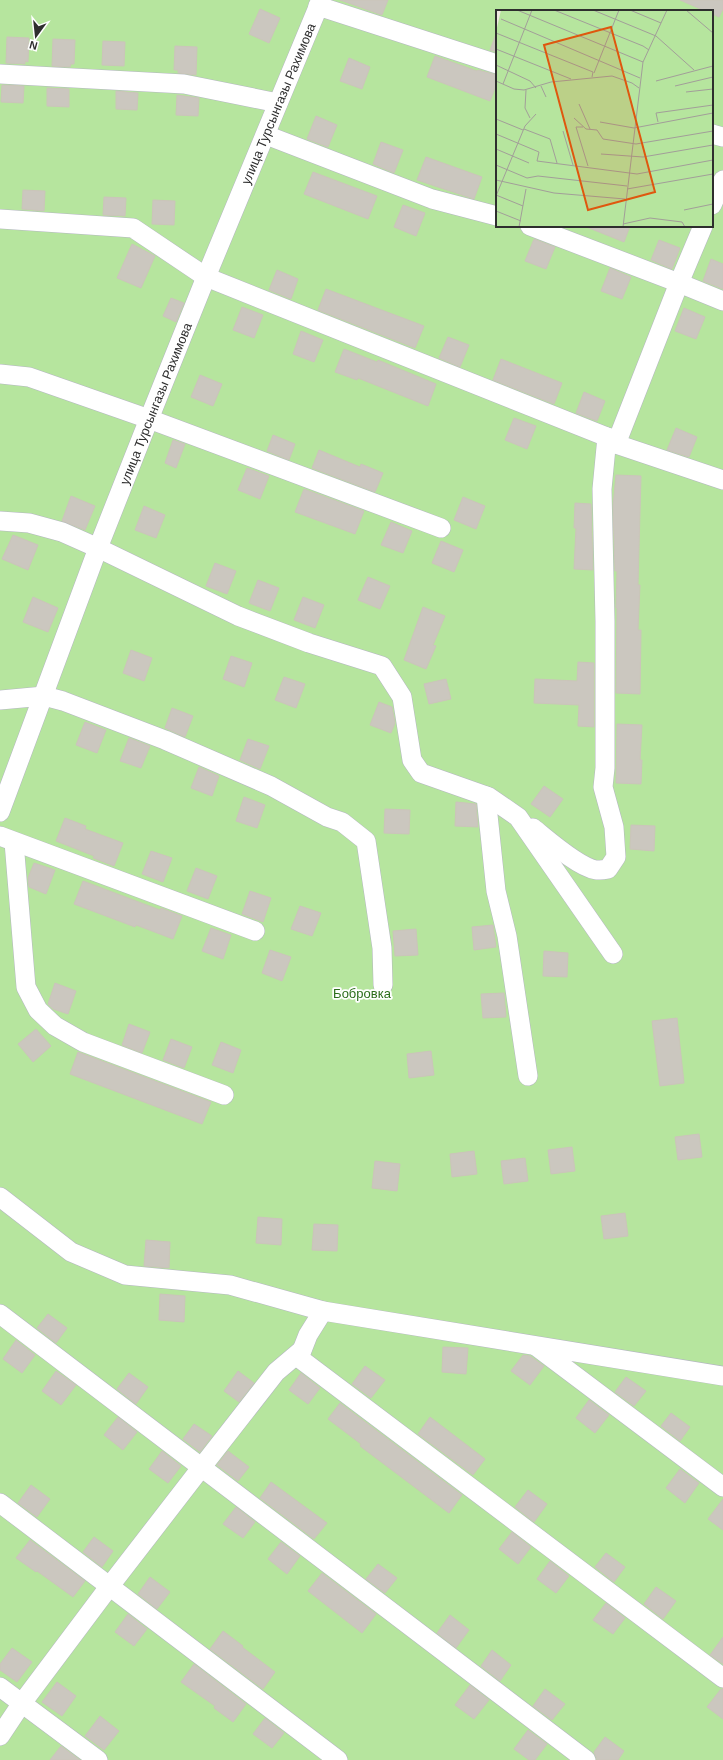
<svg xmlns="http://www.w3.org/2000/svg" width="723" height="1760" viewBox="0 0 723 1760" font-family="Arial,sans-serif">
	<rect width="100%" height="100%" fill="#efe9e1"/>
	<path fill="#b6e59e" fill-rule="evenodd" d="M 0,0 L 723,0 L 723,1760 L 0,1760 ZM 497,11 L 712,11 L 712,226 L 497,226 Z"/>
	<path fill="#cbc7bf" stroke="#cbc5ba" d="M 340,0 L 388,0 L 382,15 Z
		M 680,0 L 723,0 L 723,9 L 719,17 L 712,14 L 712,11 L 705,11 Z
		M 260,9 L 280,18 L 269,43 L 249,34 Z
		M 496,34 L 497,34 L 497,52 L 490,50 Z
		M 7,37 L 29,38 L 28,62 L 25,61 L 25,64 L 6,63 Z
		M 53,39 L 75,40 L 74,64 L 71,64 L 70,67 L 52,66 Z
		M 103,41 L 125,42 L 124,66 L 102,65 Z
		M 175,46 L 197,47 L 196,75 L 178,73 L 178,70 L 174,70 Z
		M 435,56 L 477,71 L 478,70 L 497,75 L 497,83 L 490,101 L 427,77 Z
		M 349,58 L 370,67 L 362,89 L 340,81 Z
		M 2,85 L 24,86 L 23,103 L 1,102 Z
		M 47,88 L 69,89 L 69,107 L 47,106 Z
		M 116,91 L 138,93 L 137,110 L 116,109 Z
		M 177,95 L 199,98 L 198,116 L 176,115 Z
		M 316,116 L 337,125 L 328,147 L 307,139 Z
		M 381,142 L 403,150 L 394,173 L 373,164 Z
		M 426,157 L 482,177 L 474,199 L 417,180 Z
		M 313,172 L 377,196 L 368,219 L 304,194 Z
		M 23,190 L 45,191 L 44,211 L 22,209 Z
		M 104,197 L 126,198 L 125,216 L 103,215 Z
		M 153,200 L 175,201 L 174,225 L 152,224 Z
		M 403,205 L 425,213 L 416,236 L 394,227 Z
		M 584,226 L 630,226 L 624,242 Z
		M 534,239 L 555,247 L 546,269 L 525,261 Z
		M 659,240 L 680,248 L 672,269 L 651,260 Z
		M 132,244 L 155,256 L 141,288 L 117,278 Z
		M 711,259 L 723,264 L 723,289 L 703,281 Z
		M 610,268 L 631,277 L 622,299 L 601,291 Z
		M 277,270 L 298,279 L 291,299 L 269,290 Z
		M 326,289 L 424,326 L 415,348 L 318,310 Z
		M 171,298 L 184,303 L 176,322 L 163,316 Z
		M 242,307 L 263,315 L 254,338 L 233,330 Z
		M 684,308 L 705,317 L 696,339 L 675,331 Z
		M 301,331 L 323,340 L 314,362 L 293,354 Z
		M 448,337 L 469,345 L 460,367 L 439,358 Z
		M 344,349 L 377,362 L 378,360 L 436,384 L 428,406 L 358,378 L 357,380 L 335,372 Z
		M 501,359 L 562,383 L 554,404 L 493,380 Z
		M 200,375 L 222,384 L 213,406 L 191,397 Z
		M 584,392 L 605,401 L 597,421 L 576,413 Z
		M 514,418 L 536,426 L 527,449 L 505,440 Z
		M 676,428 L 697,437 L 689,457 L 667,450 Z
		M 273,435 L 295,444 L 289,460 L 267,451 Z
		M 173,440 L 185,444 L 176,468 L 165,463 Z
		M 319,450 L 360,467 L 361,464 L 383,473 L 375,492 L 312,468 Z
		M 247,468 L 269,476 L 260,499 L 238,490 Z
		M 616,475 L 641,476 L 638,585 L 640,585 L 638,630 L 641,630 L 640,694 L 616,693 L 617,608 L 616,608 L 617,571 L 615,571 L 613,506 Z
		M 304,489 L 364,511 L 355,534 L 295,512 Z
		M 71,496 L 95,506 L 85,530 L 62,521 Z
		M 463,497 L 485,506 L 476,529 L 454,520 Z
		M 575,503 L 591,504 L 593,570 L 574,569 L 576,528 L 574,528 Z
		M 144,506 L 165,515 L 156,538 L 135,530 Z
		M 391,522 L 412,531 L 403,553 L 381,545 Z
		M 13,535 L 38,545 L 28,570 L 2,559 Z
		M 441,541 L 463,550 L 454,572 L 432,563 Z
		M 215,563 L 236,571 L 227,594 L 206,586 Z
		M 368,577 L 390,586 L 380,609 L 358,600 Z
		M 258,580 L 279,588 L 270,611 L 249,603 Z
		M 33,597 L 58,608 L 48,632 L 23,622 Z
		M 303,597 L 324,605 L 315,628 L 294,620 Z
		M 423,607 L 445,616 L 433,645 L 436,646 L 426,669 L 404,660 Z
		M 131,650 L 152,658 L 144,681 L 123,673 Z
		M 231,656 L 252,663 L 244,687 L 223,679 Z
		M 578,662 L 594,663 L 594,727 L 578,726 L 579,705 L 534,703 L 535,679 L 577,681 Z
		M 284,677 L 305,684 L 296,708 L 275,700 Z
		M 446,679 L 451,699 L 429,704 L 424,684 Z
		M 379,702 L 392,707 L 395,723 L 391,733 L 370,725 Z
		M 172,708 L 193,716 L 185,737 L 165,728 Z
		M 85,722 L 106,730 L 97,753 L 76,745 Z
		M 617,724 L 642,725 L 640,760 L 642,760 L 641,784 L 616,783 Z
		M 129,738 L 150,746 L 141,768 L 120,761 Z
		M 248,739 L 269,746 L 260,769 L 240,760 Z
		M 199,767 L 219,776 L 212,796 L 191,788 Z
		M 544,786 L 563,799 L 550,817 L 531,804 Z
		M 244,797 L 265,805 L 257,828 L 236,821 Z
		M 456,802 L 476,804 L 478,827 L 455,826 Z
		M 385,809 L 410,810 L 409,834 L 384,833 Z
		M 65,818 L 86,826 L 85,829 L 123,843 L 114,866 L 93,858 L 94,856 L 56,841 Z
		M 631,825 L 655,826 L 654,851 L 630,849 Z
		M 151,851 L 172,858 L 163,882 L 142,874 Z
		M 34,863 L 55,870 L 46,894 L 29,887 L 28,878 Z
		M 196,868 L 217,876 L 208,899 L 187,891 Z
		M 83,881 L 160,910 L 161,908 L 182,916 L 173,939 L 136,925 L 135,927 L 74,904 Z
		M 250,891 L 271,898 L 263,922 L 242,914 Z
		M 300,906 L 321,913 L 312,936 L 291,929 Z
		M 493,925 L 496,947 L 474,950 L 472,927 Z
		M 211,928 L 231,935 L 223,959 L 202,951 Z
		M 416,929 L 418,955 L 395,956 L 393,931 Z
		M 270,950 L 291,957 L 282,981 L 262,973 Z
		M 544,951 L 568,953 L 567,977 L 543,976 Z
		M 55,983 L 76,991 L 68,1014 L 53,1009 L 48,1004 Z
		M 504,993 L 506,1017 L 483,1018 L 481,994 Z
		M 677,1018 L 684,1083 L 660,1086 L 652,1021 Z
		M 129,1024 L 150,1032 L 142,1053 L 122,1045 Z
		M 36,1029 L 51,1046 L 33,1062 L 18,1044 Z
		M 171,1039 L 192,1047 L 184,1068 L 163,1060 Z
		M 221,1042 L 241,1050 L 233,1073 L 212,1065 Z
		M 431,1051 L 434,1075 L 409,1078 L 407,1054 Z
		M 78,1052 L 211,1102 L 202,1124 L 70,1074 Z
		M 699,1134 L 702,1157 L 678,1160 L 675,1137 Z
		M 572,1147 L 575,1171 L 551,1174 L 548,1150 Z
		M 474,1151 L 477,1174 L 452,1177 L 450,1154 Z
		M 525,1158 L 528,1181 L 504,1184 L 501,1161 Z
		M 375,1161 L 400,1164 L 397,1191 L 372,1188 Z
		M 625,1213 L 628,1236 L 604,1239 L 601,1216 Z
		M 258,1217 L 282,1219 L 281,1245 L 256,1243 Z
		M 314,1224 L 338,1225 L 337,1251 L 312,1250 Z
		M 146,1240 L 170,1242 L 169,1268 L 144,1266 Z
		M 160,1294 L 185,1296 L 184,1322 L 159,1320 Z
		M 48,1314 L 67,1328 L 56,1343 L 37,1328 Z
		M 16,1340 L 35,1355 L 22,1373 L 3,1359 Z
		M 443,1347 L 468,1348 L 466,1374 L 442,1372 Z
		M 523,1355 L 530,1356 L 544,1366 L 530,1385 L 511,1371 Z
		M 365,1366 L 385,1380 L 371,1398 L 352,1384 Z
		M 56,1371 L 76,1385 L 61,1405 L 42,1391 Z
		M 238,1371 L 254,1383 L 239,1402 L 224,1391 Z
		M 129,1373 L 148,1387 L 136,1404 L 117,1389 Z
		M 301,1373 L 320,1388 L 308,1404 L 289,1390 Z
		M 626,1377 L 646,1391 L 634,1406 L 615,1392 Z
		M 589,1400 L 609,1415 L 595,1433 L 576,1418 Z
		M 340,1403 L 462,1495 L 449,1513 L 360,1446 L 361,1444 L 328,1419 Z
		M 671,1413 L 690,1427 L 680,1441 L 661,1426 Z
		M 118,1417 L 137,1432 L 123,1450 L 104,1435 Z
		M 430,1417 L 485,1459 L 473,1475 L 418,1434 Z
		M 194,1424 L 212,1436 L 200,1452 L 183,1439 Z
		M 162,1451 L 181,1466 L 168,1483 L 149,1469 Z
		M 228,1451 L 249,1467 L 238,1481 L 217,1465 Z
		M 680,1469 L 699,1483 L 685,1503 L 666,1488 Z
		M 271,1482 L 327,1523 L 314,1539 L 260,1498 Z
		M 31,1485 L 50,1499 L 37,1517 L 18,1503 Z
		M 528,1490 L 547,1504 L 534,1522 L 515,1507 Z
		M 723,1499 L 723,1530 L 708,1519 Z
		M 236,1507 L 255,1522 L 243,1538 L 223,1524 Z
		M 512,1532 L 531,1547 L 518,1564 L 499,1549 Z
		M 94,1537 L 113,1551 L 102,1567 L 83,1552 Z
		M 30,1540 L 85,1581 L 73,1597 L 37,1571 L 36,1572 L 16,1558 Z
		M 281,1542 L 300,1556 L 287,1574 L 268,1559 Z
		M 606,1553 L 625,1567 L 614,1582 L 595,1567 Z
		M 550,1561 L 569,1576 L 556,1593 L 537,1579 Z
		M 378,1564 L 397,1578 L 385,1593 L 366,1579 Z
		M 322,1573 L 376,1614 L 362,1633 L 308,1591 Z
		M 150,1577 L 170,1592 L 157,1609 L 138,1594 Z
		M 656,1587 L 676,1601 L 663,1619 L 644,1604 Z
		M 606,1603 L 625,1618 L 613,1634 L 593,1620 Z
		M 128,1614 L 147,1629 L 134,1646 L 115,1632 Z
		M 450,1615 L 469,1630 L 456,1648 L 437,1633 Z
		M 223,1631 L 243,1646 L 242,1647 L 275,1672 L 263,1689 L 210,1649 Z
		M 723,1637 L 723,1664 L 710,1655 Z
		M 12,1648 L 32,1662 L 17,1682 L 0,1670 L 0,1664 Z
		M 492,1650 L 511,1665 L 500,1681 L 481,1666 Z
		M 194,1664 L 246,1704 L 233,1722 L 214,1708 L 215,1706 L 181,1682 Z
		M 57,1682 L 76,1696 L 62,1716 L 42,1702 Z
		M 470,1685 L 489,1700 L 474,1719 L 455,1705 Z
		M 545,1689 L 565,1704 L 552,1720 L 533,1706 Z
		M 721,1689 L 723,1689 L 723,1719 L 707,1707 Z
		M 100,1716 L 119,1731 L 104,1750 L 85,1736 Z
		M 265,1718 L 284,1733 L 272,1748 L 253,1734 Z
		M 528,1730 L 547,1744 L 535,1760 L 529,1760 L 514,1749 Z
		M 605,1737 L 624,1751 L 618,1760 L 597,1760 L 594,1752 Z
		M 61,1746 L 80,1760 L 50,1760 Z"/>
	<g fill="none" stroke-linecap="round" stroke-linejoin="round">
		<defs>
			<g id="minor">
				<path d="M 318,6 L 497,64"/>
				<path d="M 0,74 L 184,84 L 278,103"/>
				<path d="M 712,134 L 723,137"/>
				<path d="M 266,135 L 432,199 L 497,216"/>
				<path d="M 712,205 L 723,180"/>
				<path d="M 0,219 L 133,228 L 206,277 L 607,437 L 616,444 L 723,480"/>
				<path d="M 530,226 L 679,283 L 723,301"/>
				<path d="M 0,374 L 29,377 L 149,419 L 441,528"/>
				<path d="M 616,444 L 679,283 L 703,226"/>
				<path d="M 0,521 L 29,523 L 62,532 L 98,548 L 238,616 L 309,643 L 382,666 L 402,697 L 412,760 L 421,773 L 489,797 L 518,817 L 613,954"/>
				<path d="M 0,700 L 44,696 L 63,701 L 165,740 L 271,786 L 327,817 L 342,822 L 366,841 L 382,948 L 383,985"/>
				<path d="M 486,796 L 496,891 L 507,936 L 528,1076"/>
				<path id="s1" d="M 0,812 L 98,548 L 149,419 L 206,277 L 321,0"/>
				<path d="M 533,828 C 548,840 578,867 596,870 C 600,870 604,870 608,869 L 616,857 L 614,827 L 603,787 L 605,768 L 605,621 L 602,489 L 607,437"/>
				<path d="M 0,836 L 255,931"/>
				<path d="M 14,842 L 26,987 L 38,1010 L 55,1026 L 83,1042 L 224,1095"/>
				<path d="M 0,1197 L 71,1252 L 125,1275 L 230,1285 L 323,1311 L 723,1376"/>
				<path d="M 323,1311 L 308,1335 L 299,1358 L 723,1678"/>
				<path d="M 0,1314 L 586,1760"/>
				<path d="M 537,1347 L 723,1487"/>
				<path d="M 0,1503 L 338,1760"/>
				<path d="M 0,1687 L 98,1760"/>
				<path d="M 0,1736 L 22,1703 L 109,1587 L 201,1468 L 276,1372 L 302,1350"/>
			</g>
		</defs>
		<use href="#minor" stroke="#b4b7c1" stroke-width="20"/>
		<use href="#minor" stroke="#fff" stroke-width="19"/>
	</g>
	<g text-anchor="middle" stroke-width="3.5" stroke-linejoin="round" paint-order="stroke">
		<g font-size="13" fill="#2e2e2e" stroke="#fff">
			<text dy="5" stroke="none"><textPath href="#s1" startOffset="761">улица Турсынгазы Рахимова</textPath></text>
			<text dy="5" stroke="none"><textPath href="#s1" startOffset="437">улица Турсынгазы Рахимова</textPath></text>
		</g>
		<g font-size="13" fill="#2c6e1b" stroke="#fff">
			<text x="362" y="998">Бобровка</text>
		</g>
	</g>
	<g transform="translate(496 10)">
		<rect width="217" height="217" fill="#efe9e1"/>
		<path d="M 5,0 L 217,0 L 217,217 L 0,217 L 0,22 Z" fill="#b6e59e"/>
		<path fill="none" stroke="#a29e99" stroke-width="1" d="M 21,0 L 147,52M 58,0 L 147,36 L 153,40M 97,0 L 160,26 L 198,60M 134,0 L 165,13M 190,0 L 217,23M 5,9 L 144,68M 0,23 L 97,62 L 96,67M 0,39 L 75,69M 0,55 L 34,71 L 40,78M 98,63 L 123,0M 0,71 L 18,79 L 28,80 L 55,72 L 116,66 L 136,73 L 143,78M 160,71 L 217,56M 7,74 L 36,0M 45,76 L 50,87M 179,76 L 217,67M 30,80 L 29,98 L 34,108M 190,82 L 217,79M 83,94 L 94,119M 78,108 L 90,119 L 101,120 L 107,129 L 140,134 L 217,121M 0,109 L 27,120M 104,112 L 138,118 L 217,103M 162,112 L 160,103 L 217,95M 87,117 L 80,117 L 92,156M 28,119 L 54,129 L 61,153M 67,121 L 77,155M 0,124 L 43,142 L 41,151 L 141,164 L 217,150M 0,139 L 33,153M 105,144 L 147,147 L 217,135M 0,155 L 31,168 L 42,166 L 131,176M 0,170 L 58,183 L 129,189M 131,179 L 217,164M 0,185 L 27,196M 0,186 L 29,116 L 40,104M 188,200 L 217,194M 0,201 L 25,211M 127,214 L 154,208 L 186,212 L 189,217M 23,217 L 30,179M 127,217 L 147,52 L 171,0"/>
		<path fill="#df570e" fill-opacity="0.15" stroke="#df570e" stroke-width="2" d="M 115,17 L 159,182 L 92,200 L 48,35 Z"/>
		<rect width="217" height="217" fill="none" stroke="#2e2e2e" stroke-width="2"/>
	</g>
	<g transform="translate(36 36) rotate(195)" stroke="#ffffff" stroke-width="3" paint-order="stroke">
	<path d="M0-3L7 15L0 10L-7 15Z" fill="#2e2e2e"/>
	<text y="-6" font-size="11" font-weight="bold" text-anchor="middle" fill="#2e2e2e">N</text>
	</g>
</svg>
